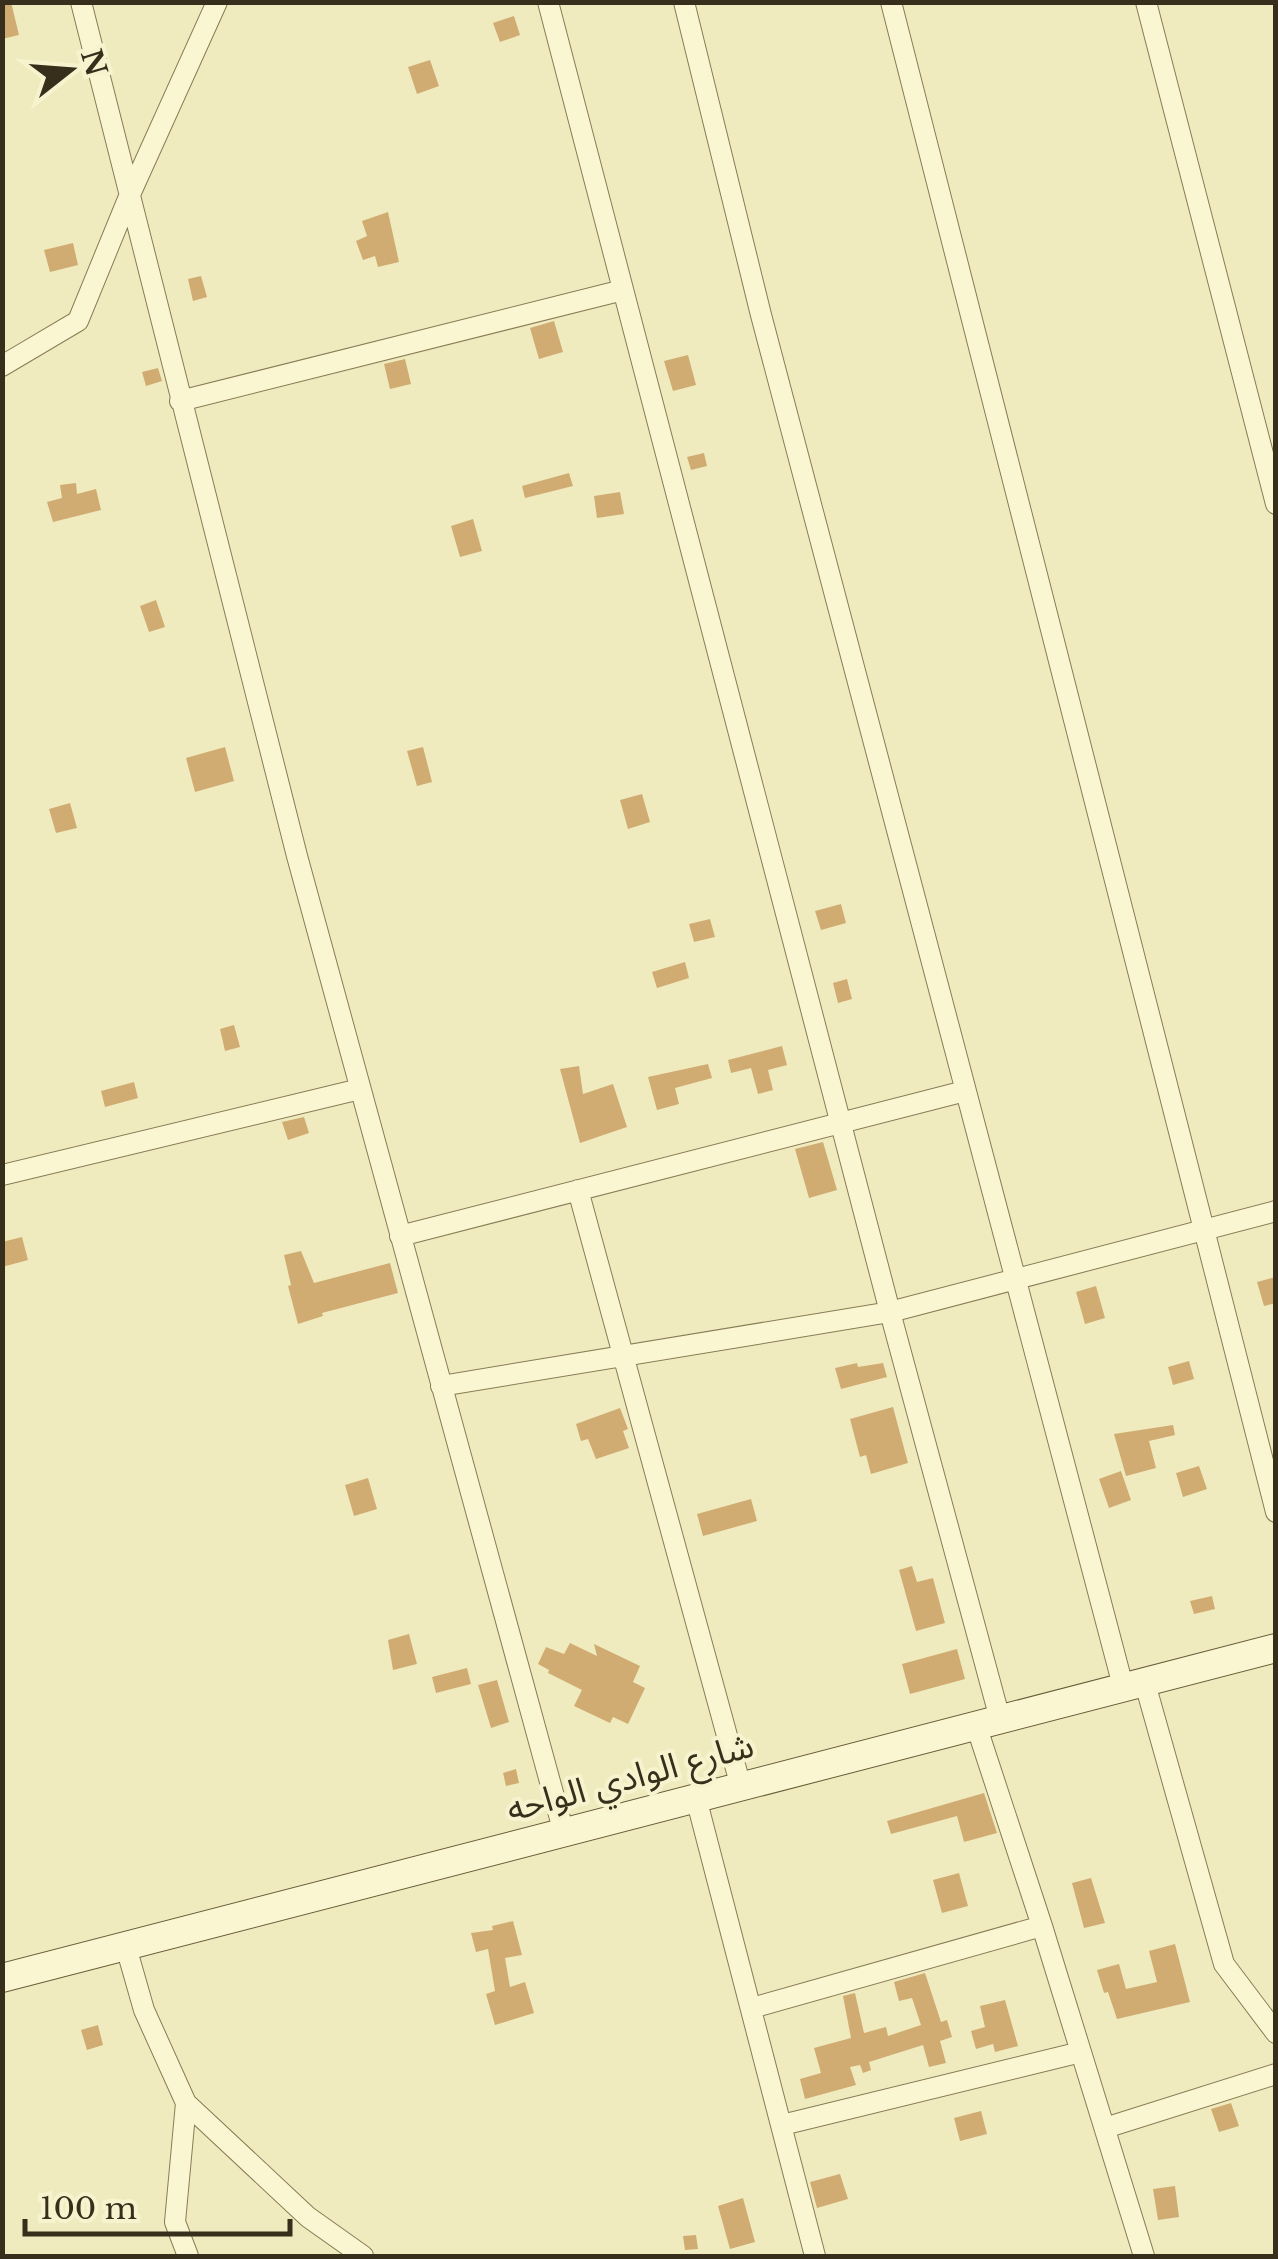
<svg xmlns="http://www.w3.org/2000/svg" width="1278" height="2259" viewBox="0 0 1278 2259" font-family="'Libre Baskerville','Noto Sans Arabic',serif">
	<rect width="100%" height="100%" fill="#f0ebbe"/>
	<path fill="#d0ac72" d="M 2,2 L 11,2 L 19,35 L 2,39 Z
		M 514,16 L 520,35 L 500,42 L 493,23 Z
		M 430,60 L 439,86 L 417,94 L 408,67 Z
		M 388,212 L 399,262 L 378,267 L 375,256 L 363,260 L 356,241 L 367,236 L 362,221 Z
		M 73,243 L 78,265 L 50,272 L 44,250 Z
		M 201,276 L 207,297 L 193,301 L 188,279 Z
		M 554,321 L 563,352 L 539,359 L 530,328 Z
		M 688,355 L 696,385 L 673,391 L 664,361 Z
		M 405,359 L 411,384 L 390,389 L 384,364 Z
		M 158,368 L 162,381 L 146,386 L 142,372 Z
		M 704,453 L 707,466 L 691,470 L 687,457 Z
		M 569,473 L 573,486 L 525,498 L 522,486 Z
		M 76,483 L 77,494 L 96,489 L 101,510 L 53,522 L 47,502 L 62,498 L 60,485 Z
		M 620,492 L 624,514 L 597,518 L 594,496 Z
		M 473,519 L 482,551 L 460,557 L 451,526 Z
		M 156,600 L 165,627 L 149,632 L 140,606 Z
		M 225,747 L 234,781 L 195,792 L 186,758 Z
		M 423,747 L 432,782 L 417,786 L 407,751 Z
		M 642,794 L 650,822 L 628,829 L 620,800 Z
		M 70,803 L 77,828 L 56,833 L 49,809 Z
		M 841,904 L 846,923 L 821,930 L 815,911 Z
		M 710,919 L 715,937 L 694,942 L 689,924 Z
		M 685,962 L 689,978 L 657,988 L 652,972 Z
		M 847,979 L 852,999 L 838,1003 L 833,983 Z
		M 234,1025 L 240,1047 L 225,1051 L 220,1029 Z
		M 782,1046 L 787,1065 L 768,1070 L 773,1090 L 758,1094 L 751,1068 L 731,1073 L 728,1060 Z
		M 708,1064 L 712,1078 L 675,1088 L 679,1104 L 657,1110 L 648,1077 Z
		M 579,1066 L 583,1094 L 613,1084 L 627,1127 L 580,1143 L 560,1069 Z
		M 134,1082 L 138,1098 L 105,1107 L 101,1091 Z
		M 304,1117 L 309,1133 L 288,1140 L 282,1122 Z
		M 823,1142 L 837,1190 L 809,1198 L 795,1149 Z
		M 22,1237 L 28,1260 L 2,1267 L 2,1242 Z
		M 301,1251 L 314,1283 L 390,1263 L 398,1293 L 322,1313 L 323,1316 L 298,1324 L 288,1286 L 291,1285 L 284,1255 Z
		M 1276,1277 L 1276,1303 L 1264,1306 L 1257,1282 Z
		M 1096,1286 L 1105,1318 L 1085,1324 L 1076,1292 Z
		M 1189,1361 L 1194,1379 L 1173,1385 L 1168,1367 Z
		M 857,1363 L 858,1367 L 883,1363 L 887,1377 L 841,1389 L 835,1368 Z
		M 893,1407 L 908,1463 L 871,1474 L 866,1455 L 860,1457 L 850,1419 Z
		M 620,1408 L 628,1429 L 623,1431 L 629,1448 L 596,1459 L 588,1439 L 581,1441 L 576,1424 Z
		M 1173,1425 L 1175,1435 L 1149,1441 L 1156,1468 L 1126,1476 L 1114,1434 Z
		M 1199,1466 L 1207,1489 L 1183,1497 L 1176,1473 Z
		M 1121,1471 L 1131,1500 L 1109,1508 L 1099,1479 Z
		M 368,1478 L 377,1509 L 354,1516 L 345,1485 Z
		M 751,1499 L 757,1521 L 703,1536 L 697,1514 Z
		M 912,1566 L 917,1582 L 933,1578 L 945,1623 L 916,1631 L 899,1570 Z
		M 1212,1596 L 1215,1609 L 1194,1614 L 1190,1601 Z
		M 409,1634 L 417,1664 L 393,1670 L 388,1640 Z
		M 570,1643 L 597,1656 L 594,1644 L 640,1666 L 633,1682 L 645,1688 L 628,1724 L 613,1717 L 610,1723 L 574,1706 L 582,1690 L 548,1673 L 549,1670 L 538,1664 L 546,1647 L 564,1654 Z
		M 957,1649 L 965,1679 L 910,1694 L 902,1664 Z
		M 467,1668 L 471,1684 L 436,1693 L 432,1677 Z
		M 497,1680 L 509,1722 L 491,1728 L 478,1685 Z
		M 516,1769 L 519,1783 L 506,1786 L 503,1773 Z
		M 984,1793 L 997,1833 L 964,1842 L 957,1816 L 891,1834 L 887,1821 Z
		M 959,1873 L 968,1906 L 942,1913 L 933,1880 Z
		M 1091,1878 L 1105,1923 L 1084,1928 L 1072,1883 Z
		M 513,1921 L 522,1955 L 505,1958 L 510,1987 L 525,1982 L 534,2013 L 495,2025 L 486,1994 L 495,1991 L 488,1949 L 476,1952 L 471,1933 L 493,1930 L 492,1926 Z
		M 1175,1944 L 1190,2002 L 1117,2019 L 1108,1992 L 1104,1993 L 1097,1970 L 1119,1964 L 1126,1989 L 1157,1982 L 1149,1951 Z
		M 925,1973 L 941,2022 L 947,2020 L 952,2037 L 940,2041 L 946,2063 L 929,2067 L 923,2045 L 869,2062 L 871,2070 L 863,2073 L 860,2065 L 850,2067 L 856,2085 L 805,2099 L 800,2079 L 821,2073 L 814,2048 L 851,2038 L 843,1996 L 855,1993 L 864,2033 L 886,2027 L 888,2036 L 921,2025 L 912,1998 L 899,2001 L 894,1982 Z
		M 1005,2000 L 1018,2046 L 995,2052 L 993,2044 L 976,2049 L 971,2031 L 985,2027 L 980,2006 Z
		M 98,2025 L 103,2045 L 87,2050 L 81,2030 Z
		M 1231,2103 L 1239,2126 L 1219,2132 L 1211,2109 Z
		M 981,2111 L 987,2134 L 960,2141 L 954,2118 Z
		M 840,2174 L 848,2199 L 817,2208 L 810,2182 Z
		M 1175,2186 L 1179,2217 L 1158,2220 L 1153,2189 Z
		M 743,2198 L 755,2242 L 730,2249 L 718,2206 Z
		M 696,2235 L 698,2249 L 685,2250 L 683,2236 Z"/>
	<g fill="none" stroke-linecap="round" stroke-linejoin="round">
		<defs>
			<path id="minor" d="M 81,2 L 297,856 L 564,1833
				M 548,2 L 890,1312 L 1000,1719
				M 684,2 L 761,315 L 1123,1686
				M 891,2 L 1276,1512
				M 1146,2 L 1276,504
				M 2,366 L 78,321 L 128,199 L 217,2
				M 180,401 L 623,290
				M 2,1175 L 360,1089
				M 578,1190 L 741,1787
				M 400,1236 L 965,1091
				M 441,1386 L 890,1312 L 1276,1211
				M 1144,1680 L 1224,1964 L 1276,2033
				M 976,1725 L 1042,1926 L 1144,2256
				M 696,1798 L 815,2256
				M 126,1947 L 144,2010 L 186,2103 L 308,2217 L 363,2256
				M 752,2008 L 1042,1926
				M 186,2103 L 175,2222 L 188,2256
				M 782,2125 L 1081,2052
				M 1105,2128 L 1276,2074"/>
			<path id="secondary" d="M 2,1978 L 1276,1648"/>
		</defs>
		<use href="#minor" stroke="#897b56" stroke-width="22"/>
		<use href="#secondary" stroke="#6a5c39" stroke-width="30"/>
		<use href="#minor" stroke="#faf6d1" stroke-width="20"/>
		<use href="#secondary" stroke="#faf6d1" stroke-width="28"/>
	</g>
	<g text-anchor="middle" stroke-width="8" stroke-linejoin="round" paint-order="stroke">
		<g font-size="35" fill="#372f1b" stroke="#f7f3ce">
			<text transform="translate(630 1777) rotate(-15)" y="12">شارع الوادي الواحه</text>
		</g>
	</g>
	<rect width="1278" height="2259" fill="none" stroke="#372f1b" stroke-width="10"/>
	<g transform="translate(70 70) rotate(73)" stroke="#f7f3ce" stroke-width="8" paint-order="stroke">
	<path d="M0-8L18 38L0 25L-18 38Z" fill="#372f1b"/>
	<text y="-15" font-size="28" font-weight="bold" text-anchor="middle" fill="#372f1b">N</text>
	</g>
	<path d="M25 2219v15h265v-15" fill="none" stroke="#372f1b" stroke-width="5"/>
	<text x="40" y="2219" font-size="30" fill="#372f1b" stroke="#f7f3ce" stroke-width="8" paint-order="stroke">100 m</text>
</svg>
